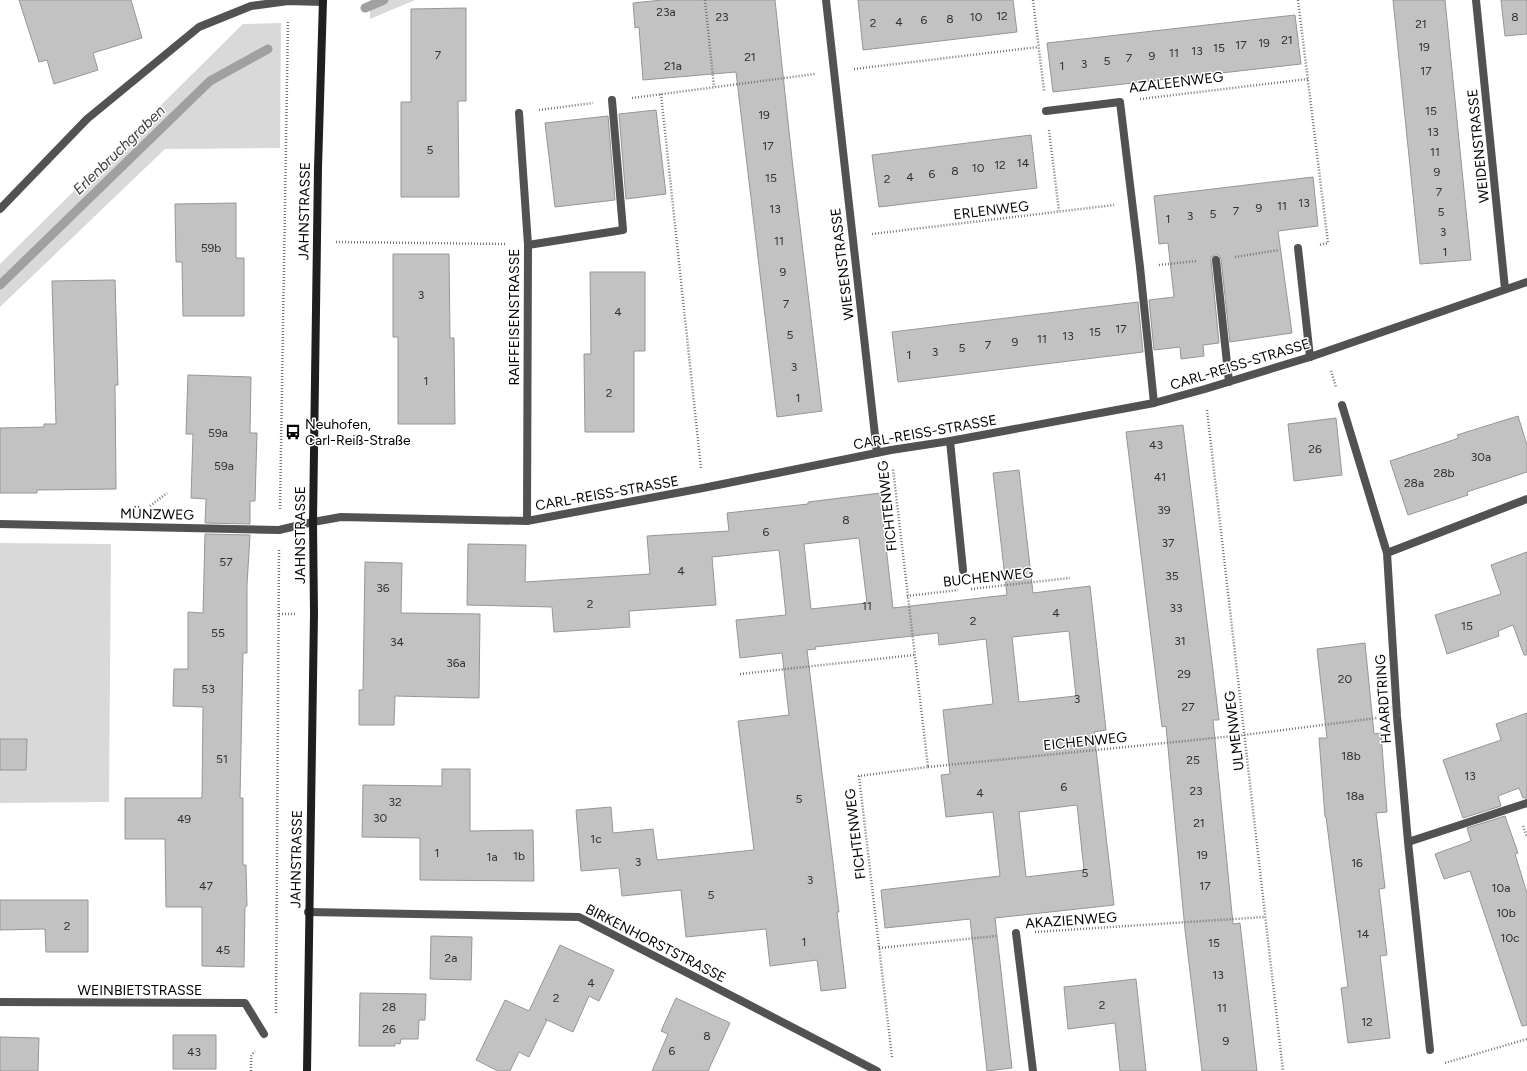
<svg xmlns="http://www.w3.org/2000/svg" width="1527" height="1071" viewBox="0 0 1527 1071" font-family="Figtree,sans-serif">
	<rect width="100%" height="100%" fill="#fff"/>
	<path fill="#d9d9d9" d="M 370,0 L 415,0 L 370,19 Z
		M 281,23 L 280,148 L 165,149 L 0,307 L 0,264 L 243,24 Z
		M 0,543 L 111,544 L 109,802 L 0,803 Z"/>
	<g fill="none" stroke-linecap="round" stroke-linejoin="round">
		<path stroke="#a0a0a0" stroke-width="9" d="M 365,8 L 384,0
			M 0,285 L 210,81 L 268,49"/>
	</g>
	<path fill="#c2c2c2" stroke="#969696" fill-rule="evenodd" d="M 19,0 L 131,0 L 142,38 L 93,53 L 98,70 L 54,84 L 47,60 L 39,62 Z
		M 662,0 L 775,0 L 792,159 L 822,411 L 777,417 L 736,72 L 643,80 L 639,27 L 635,28 L 633,3 Z
		M 858,0 L 1013,0 L 1017,32 L 863,50 Z
		M 1393,0 L 1445,0 L 1471,260 L 1420,264 Z
		M 1501,0 L 1527,0 L 1527,34 L 1505,36 Z
		M 466,8 L 466,101 L 458,101 L 459,197 L 401,197 L 401,102 L 411,102 L 411,9 Z
		M 1295,15 L 1301,64 L 1053,92 L 1047,43 Z
		M 656,110 L 666,194 L 626,199 L 619,114 Z
		M 608,116 L 615,200 L 555,207 L 545,123 Z
		M 1031,135 L 1037,188 L 879,207 L 872,155 Z
		M 1313,177 L 1318,226 L 1278,231 L 1292,333 L 1230,342 L 1221,259 L 1219,255 L 1215,255 L 1211,257 L 1211,261 L 1219,343 L 1203,345 L 1204,356 L 1181,359 L 1180,347 L 1154,350 L 1149,300 L 1174,297 L 1168,243 L 1159,244 L 1154,196 Z
		M 236,203 L 236,258 L 244,258 L 244,316 L 183,316 L 182,262 L 176,262 L 175,204 Z
		M 393,254 L 449,254 L 450,338 L 454,338 L 455,424 L 398,424 L 398,337 L 393,337 Z
		M 590,272 L 645,272 L 645,351 L 634,351 L 634,432 L 585,432 L 584,354 L 591,354 Z
		M 115,280 L 118,385 L 115,385 L 116,489 L 37,490 L 37,493 L 0,493 L 0,428 L 44,427 L 44,424 L 56,424 L 52,281 Z
		M 1138,302 L 1143,352 L 898,382 L 892,332 Z
		M 188,375 L 251,377 L 250,433 L 257,433 L 255,501 L 250,501 L 250,524 L 205,523 L 206,499 L 191,498 L 193,434 L 186,434 Z
		M 1518,416 L 1527,445 L 1527,472 L 1467,492 L 1468,495 L 1408,515 L 1390,461 L 1459,438 L 1457,435 Z
		M 1336,418 L 1342,475 L 1294,481 L 1288,424 Z
		M 1183,425 L 1219,720 L 1213,720 L 1233,924 L 1240,923 L 1257,1071 L 1202,1071 L 1185,930 L 1166,726 L 1162,727 L 1126,432 Z
		M 1019,470 L 1033,593 L 1090,586 L 1106,730 L 1094,732 L 1114,905 L 995,918 L 1012,1068 L 987,1071 L 970,919 L 885,928 L 881,890 L 1000,876 L 993,812 L 946,817 L 941,775 L 950,774 L 943,710 L 993,704 L 986,639 L 939,645 L 938,633 L 815,647 L 816,649 L 807,650 L 839,912 L 837,912 L 846,988 L 821,991 L 817,960 L 770,966 L 766,929 L 686,937 L 681,890 L 622,896 L 619,868 L 581,871 L 576,810 L 611,807 L 613,833 L 653,829 L 657,860 L 754,850 L 738,721 L 789,715 L 782,653 L 740,658 L 736,620 L 786,615 L 779,550 L 712,557 L 716,605 L 629,611 L 630,627 L 554,632 L 552,607 L 467,605 L 468,544 L 526,545 L 525,582 L 650,574 L 647,536 L 729,531 L 727,513 L 808,504 L 808,502 L 880,493 L 893,608 L 1007,595 L 993,473 ZM 859,538 L 867,603 L 811,609 L 804,544 ZM 1069,631 L 1076,696 L 1019,702 L 1012,637 ZM 1077,805 L 1084,870 L 1026,877 L 1019,812 Z
		M 205,534 L 250,535 L 247,585 L 247,653 L 243,653 L 240,798 L 243,798 L 243,865 L 246,865 L 247,906 L 245,907 L 244,967 L 202,966 L 202,907 L 166,907 L 165,839 L 125,839 L 125,798 L 202,798 L 203,707 L 173,706 L 174,669 L 188,669 L 188,612 L 203,613 Z
		M 1527,552 L 1527,655 L 1524,655 L 1513,625 L 1498,631 L 1499,636 L 1447,654 L 1435,615 L 1501,594 L 1491,565 Z
		M 365,562 L 402,563 L 401,613 L 480,614 L 479,698 L 395,696 L 394,725 L 359,725 L 359,690 L 363,690 Z
		M 1365,643 L 1374,734 L 1381,733 L 1387,812 L 1376,813 L 1385,888 L 1379,889 L 1387,955 L 1380,956 L 1390,1038 L 1348,1043 L 1341,988 L 1348,987 L 1326,817 L 1325,817 L 1319,738 L 1327,738 L 1317,649 Z
		M 1527,713 L 1527,798 L 1523,798 L 1519,788 L 1498,796 L 1501,806 L 1463,818 L 1443,760 L 1501,740 L 1496,724 Z
		M 0,739 L 27,739 L 26,770 L 0,770 Z
		M 442,769 L 470,769 L 470,831 L 533,830 L 534,881 L 420,880 L 420,838 L 362,837 L 363,785 L 442,786 Z
		M 1505,816 L 1518,853 L 1515,854 L 1527,893 L 1527,1025 L 1522,1026 L 1470,871 L 1444,879 L 1435,854 L 1471,841 L 1467,828 Z
		M 0,900 L 88,900 L 88,952 L 46,952 L 45,929 L 0,930 Z
		M 431,936 L 472,937 L 471,980 L 430,979 Z
		M 560,945 L 614,970 L 599,1001 L 589,996 L 573,1032 L 545,1019 L 547,1020 L 529,1057 L 519,1052 L 510,1071 L 498,1071 L 476,1060 L 505,1000 L 529,1011 Z
		M 1136,979 L 1146,1071 L 1120,1071 L 1115,1023 L 1068,1029 L 1064,987 Z
		M 360,993 L 426,994 L 425,1020 L 419,1020 L 418,1039 L 401,1039 L 400,1044 L 395,1043 L 395,1046 L 359,1046 Z
		M 676,998 L 730,1023 L 708,1071 L 652,1071 L 668,1034 L 661,1031 Z
		M 173,1035 L 216,1035 L 216,1069 L 173,1069 Z
		M 0,1037 L 39,1038 L 38,1071 L 0,1071 Z"/>
	<g fill="none" stroke-linecap="round" stroke-linejoin="round">
		<path stroke="#747474" stroke-width="2.5" stroke-dasharray="1 2" stroke-linecap="butt" d="M 705,0 L 714,87
			M 1033,0 L 1044,91
			M 1298,0 L 1328,243 L 1318,245
			M 854,69 L 1038,47
			M 661,94 L 701,468
			M 632,98 L 815,74
			M 1140,99 L 1308,79
			M 539,110 L 593,103
			M 1049,130 L 1059,211
			M 872,234 L 1114,205
			M 336,242 L 507,244
			M 1235,257 L 1279,250
			M 1159,265 L 1196,261
			M 1331,371 L 1336,387
			M 1207,410 L 1283,1071
			M 150,506 L 167,493
			M 280,509 L 288,20
			M 971,589 L 1070,578
			M 907,596 L 958,590
			M 279,614 L 295,614
			M 740,674 L 914,655
			M 928,767 L 1244,735 L 1377,718
			M 1523,826 L 1527,837
			M 1035,932 L 1265,917
			M 879,948 L 996,936
			M 276,1013 L 279,550
			M 892,1057 L 859,776 L 928,767 L 893,469
			M 1445,1063 L 1527,1039
			M 251,1071 L 251,1056 L 255,1051"/>
		<path stroke="#525252" stroke-width="8" d="M 1046,111 L 1120,102 L 1140,267 L 1154,403
			M 528,245 L 623,230 L 612,100
			M 1298,248 L 1310,357
			M 1216,260 L 1229,382
			M 950,441 L 963,570
			M 1016,933 L 1033,1071"/>
		<path stroke="#525252" stroke-width="8" d="M 826,0 L 877,453
			M 1476,0 L 1505,289
			M 519,113 L 528,245 L 527,521
			M 0,209 L 87,119 L 199,27 L 251,6 L 288,1 L 323,2
			M 1342,405 L 1387,553
			M 1527,499 L 1387,553 L 1397,716 L 1408,842 L 1527,803
			M 0,524 L 279,530 L 313,522 L 341,517 L 527,521 L 703,488 L 891,450 L 950,441 L 1154,403 L 1205,389 L 1310,357 L 1527,282
			M 1408,842 L 1430,1050
			M 308,912 L 579,917 L 877,1071
			M 0,1002 L 245,1003 L 264,1034"/>
		<path stroke="#1f1f1f" stroke-width="8" d="M 307,1071 L 314,614 L 313,522 L 318,168 L 323,0"/>
	</g>
	<defs>
		<symbol id="bus-bare" viewBox="-9 -9 18 18"><path d="M-5-6H5V4H4V6H2V4H-2V6H-4V4H-5ZM-3.5-4V0h7V-4ZM-3.5 1.2v1.5H-2V1.2ZM2 1.2v1.5H3.5V1.2Z" fill="#000" stroke="#fff" stroke-width="2.5" paint-order="stroke"/></symbol>
	</defs>
	<g fill-rule="evenodd">
		<use href="#bus-bare" x="282" y="421" width="22" height="22"/>
	</g>
	<g text-anchor="middle" stroke-width="3" stroke-linejoin="round" paint-order="stroke">
		<g font-size="12" fill="#303030">
			<text x="666" y="16">23a</text>
			<text x="1002" y="20">12</text>
			<text x="722" y="21">23</text>
			<text x="976" y="21">10</text>
			<text x="1515" y="21">8</text>
			<text x="950" y="23">8</text>
			<text x="924" y="24">6</text>
			<text x="899" y="26">4</text>
			<text x="873" y="27">2</text>
			<text x="1421" y="28">21</text>
			<text x="1287" y="44">21</text>
			<text x="1264" y="47">19</text>
			<text x="1241" y="49">17</text>
			<text x="1424" y="51">19</text>
			<text x="1219" y="52">15</text>
			<text x="1197" y="55">13</text>
			<text x="1174" y="57">11</text>
			<text x="438" y="59">7</text>
			<text x="1152" y="60">9</text>
			<text x="750" y="61">21</text>
			<text x="1129" y="62">7</text>
			<text x="1107" y="65">5</text>
			<text x="1084" y="68">3</text>
			<text x="673" y="70">21a</text>
			<text x="1062" y="70">1</text>
			<text x="1426" y="75">17</text>
			<text x="1431" y="115">15</text>
			<text x="764" y="119">19</text>
			<text x="1433" y="136">13</text>
			<text x="768" y="150">17</text>
			<text x="430" y="154">5</text>
			<text x="1435" y="156">11</text>
			<text x="1023" y="167">14</text>
			<text x="1000" y="169">12</text>
			<text x="978" y="172">10</text>
			<text x="955" y="175">8</text>
			<text x="1437" y="176">9</text>
			<text x="932" y="178">6</text>
			<text x="910" y="181">4</text>
			<text x="771" y="182">15</text>
			<text x="887" y="183">2</text>
			<text x="1439" y="196">7</text>
			<text x="1304" y="207">13</text>
			<text x="1282" y="210">11</text>
			<text x="1259" y="212">9</text>
			<text x="775" y="213">13</text>
			<text x="1236" y="215">7</text>
			<text x="1441" y="216">5</text>
			<text x="1213" y="218">5</text>
			<text x="1190" y="220">3</text>
			<text x="1168" y="223">1</text>
			<text x="1443" y="236">3</text>
			<text x="779" y="245">11</text>
			<text x="211" y="252">59b</text>
			<text x="1445" y="256">1</text>
			<text x="783" y="276">9</text>
			<text x="421" y="299">3</text>
			<text x="786" y="308">7</text>
			<text x="618" y="316">4</text>
			<text x="1121" y="333">17</text>
			<text x="1095" y="336">15</text>
			<text x="790" y="339">5</text>
			<text x="1068" y="340">13</text>
			<text x="1042" y="343">11</text>
			<text x="1015" y="346">9</text>
			<text x="988" y="349">7</text>
			<text x="962" y="352">5</text>
			<text x="935" y="356">3</text>
			<text x="909" y="359">1</text>
			<text x="794" y="371">3</text>
			<text x="426" y="385">1</text>
			<text x="609" y="397">2</text>
			<text x="798" y="402">1</text>
			<text x="218" y="437">59a</text>
			<text x="1156" y="449">43</text>
			<text x="1315" y="453">26</text>
			<text x="1481" y="461">30a</text>
			<text x="224" y="470">59a</text>
			<text x="1444" y="477">28b</text>
			<text x="1160" y="481">41</text>
			<text x="1414" y="487">28a</text>
			<text x="1164" y="514">39</text>
			<text x="846" y="524">8</text>
			<text x="766" y="536">6</text>
			<text x="1168" y="547">37</text>
			<text x="226" y="566">57</text>
			<text x="681" y="575">4</text>
			<text x="1172" y="580">35</text>
			<text x="383" y="592">36</text>
			<text x="590" y="608">2</text>
			<text x="867" y="610">11</text>
			<text x="1176" y="612">33</text>
			<text x="1056" y="617">4</text>
			<text x="973" y="625">2</text>
			<text x="1467" y="630">15</text>
			<text x="218" y="637">55</text>
			<text x="1180" y="645">31</text>
			<text x="397" y="646">34</text>
			<text x="456" y="667">36a</text>
			<text x="1184" y="678">29</text>
			<text x="1345" y="683">20</text>
			<text x="208" y="693">53</text>
			<text x="1077" y="703">3</text>
			<text x="1188" y="711">27</text>
			<text x="1351" y="760">18b</text>
			<text x="222" y="763">51</text>
			<text x="1193" y="764">25</text>
			<text x="1470" y="780">13</text>
			<text x="1064" y="791">6</text>
			<text x="1196" y="795">23</text>
			<text x="980" y="797">4</text>
			<text x="1355" y="800">18a</text>
			<text x="799" y="803">5</text>
			<text x="395" y="806">32</text>
			<text x="380" y="822">30</text>
			<text x="184" y="823">49</text>
			<text x="1199" y="827">21</text>
			<text x="596" y="843">1c</text>
			<text x="437" y="857">1</text>
			<text x="1202" y="859">19</text>
			<text x="519" y="860">1b</text>
			<text x="492" y="861">1a</text>
			<text x="638" y="866">3</text>
			<text x="1357" y="867">16</text>
			<text x="1085" y="877">5</text>
			<text x="810" y="884">3</text>
			<text x="206" y="890">47</text>
			<text x="1205" y="890">17</text>
			<text x="1501" y="892">10a</text>
			<text x="711" y="899">5</text>
			<text x="1506" y="917">10b</text>
			<text x="67" y="930">2</text>
			<text x="1363" y="938">14</text>
			<text x="1510" y="942">10c</text>
			<text x="804" y="946">1</text>
			<text x="1214" y="947">15</text>
			<text x="223" y="954">45</text>
			<text x="451" y="962">2a</text>
			<text x="1218" y="979">13</text>
			<text x="591" y="987">4</text>
			<text x="556" y="1002">2</text>
			<text x="1102" y="1009">2</text>
			<text x="389" y="1011">28</text>
			<text x="1222" y="1012">11</text>
			<text x="1367" y="1026">12</text>
			<text x="389" y="1033">26</text>
			<text x="707" y="1040">8</text>
			<text x="1226" y="1045">9</text>
			<text x="672" y="1055">6</text>
			<text x="194" y="1056">43</text>
		</g>
		<g font-size="14" fill="#000" stroke="#fff">
			<text transform="translate(1176 82) rotate(-7)" y="5">AZALEENWEG</text>
			<text transform="translate(1478 146) rotate(-96)" y="5">WEIDENSTRASSE</text>
			<text transform="translate(991 210) rotate(-7)" y="5">ERLENWEG</text>
			<text transform="translate(304 211) rotate(-89)" y="5">JAHNSTRASSE</text>
			<text transform="translate(842 264) rotate(-97)" y="5">WIESENSTRASSE</text>
			<text transform="translate(514 317) rotate(-90)" y="5">RAIFFEISENSTRASSE</text>
			<text transform="translate(1240 364) rotate(-17)" y="5">CARL-REISS-STRASSE</text>
			<text transform="translate(925 432) rotate(-10)" y="5">CARL-REISS-STRASSE</text>
			<text transform="translate(607 493) rotate(-10)" y="5">CARL-REISS-STRASSE</text>
			<text transform="translate(887 506) rotate(-96)" y="5">FICHTENWEG</text>
			<text transform="translate(157 514) rotate(1)" y="5">MÜNZWEG</text>
			<text transform="translate(300 535) rotate(-90)" y="5">JAHNSTRASSE</text>
			<text transform="translate(988 577) rotate(-6)" y="5">BUCHENWEG</text>
			<text transform="translate(1383 699) rotate(-94)" y="5">HAARDTRING</text>
			<text transform="translate(1234 731) rotate(-97)" y="5">ULMENWEG</text>
			<text transform="translate(1085 741) rotate(-6)" y="5">EICHENWEG</text>
			<text transform="translate(855 834) rotate(-97)" y="5">FICHTENWEG</text>
			<text transform="translate(296 859) rotate(-89)" y="5">JAHNSTRASSE</text>
			<text transform="translate(1071 920) rotate(-4)" y="5">AKAZIENWEG</text>
			<text transform="translate(656 943) rotate(27)" y="5">BIRKENHORSTSTRASSE</text>
			<text x="140" y="995">WEINBIETSTRASSE</text>
		</g>
		<g font-size="14" fill="#000" stroke="#fff" text-anchor="start">
			<text x="305" y="429">Neuhofen,<tspan x="305" dy="16">Carl-Reiß-Straße</tspan></text>
		</g>
		<g font-size="15" font-style="italic" fill="#414141" stroke="#fff">
			<text transform="translate(119 150) rotate(-44)" y="5">Erlenbruchgraben</text>
		</g>
	</g>
</svg>
